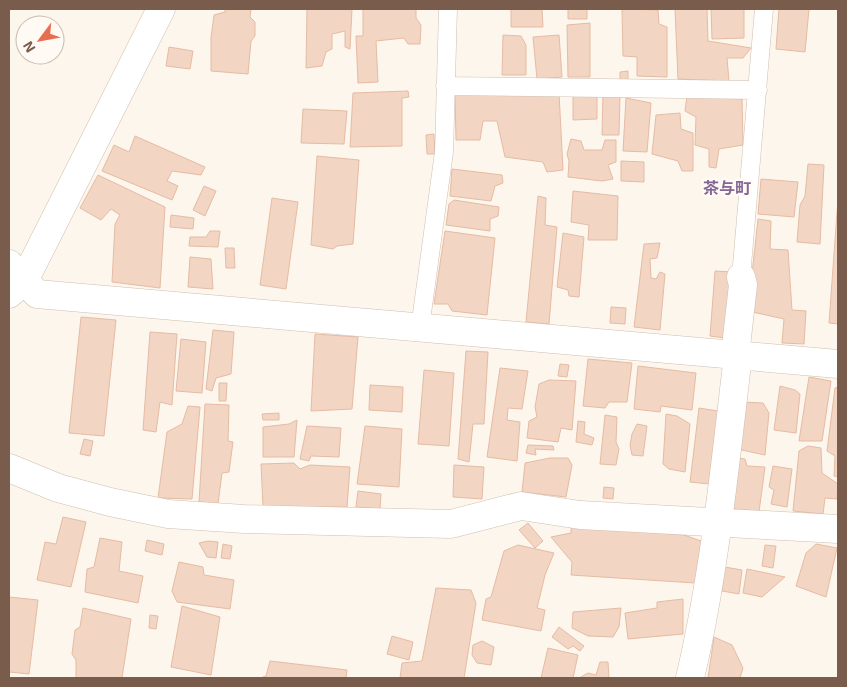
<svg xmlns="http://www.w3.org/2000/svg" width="847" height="687" viewBox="0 0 847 687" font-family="'Exo 2','Noto Sans JP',sans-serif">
	<rect width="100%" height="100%" fill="#fdf6ec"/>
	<path fill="#f3d5c3" stroke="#e6bba3" d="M 225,9 L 251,9 L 250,17 L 255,22 L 255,36 L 251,41 L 248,74 L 211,71 L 211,38 L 214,15 L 225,12 Z
		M 303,9 L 352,9 L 350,49 L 345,47 L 345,31 L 332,34 L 332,49 L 326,52 L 322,66 L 306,68 L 307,9 Z
		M 363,9 L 416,9 L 416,18 L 421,25 L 420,44 L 408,44 L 404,38 L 376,41 L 378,82 L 358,83 L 356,36 L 363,36 Z
		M 511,9 L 542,9 L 543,27 L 511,27 Z
		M 568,9 L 587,9 L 587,19 L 568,19 Z
		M 622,9 L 658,10 L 659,24 L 667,27 L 667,77 L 637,76 L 637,57 L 623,56 Z
		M 675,9 L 707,9 L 708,41 L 751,48 L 743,58 L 727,58 L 729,81 L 678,79 Z
		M 711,9 L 744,9 L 744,38 L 712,39 Z
		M 779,9 L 809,9 L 805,52 L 776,49 Z
		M 590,23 L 590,77 L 568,77 L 567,25 Z
		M 503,35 L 521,36 L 526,45 L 526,75 L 502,75 Z
		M 559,35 L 562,77 L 537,79 L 533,37 Z
		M 169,47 L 193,51 L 190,69 L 166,66 Z
		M 628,71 L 628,80 L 620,81 L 620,72 Z
		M 408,91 L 409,97 L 402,98 L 402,146 L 350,147 L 353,93 Z
		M 559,93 L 563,170 L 547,172 L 543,162 L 505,157 L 497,121 L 483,121 L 480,140 L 456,140 L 455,94 Z
		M 603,93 L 620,94 L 619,135 L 602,135 Z
		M 573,94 L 597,94 L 597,119 L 573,120 Z
		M 687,96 L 742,99 L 743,145 L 719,149 L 716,168 L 709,167 L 709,149 L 695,145 L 696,117 L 685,111 Z
		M 626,98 L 651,103 L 647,152 L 623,151 Z
		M 303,109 L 347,111 L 344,144 L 301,143 Z
		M 680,113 L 681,129 L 693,133 L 693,171 L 682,171 L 678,161 L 652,154 L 656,115 Z
		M 434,134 L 435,154 L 427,154 L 426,135 Z
		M 135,136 L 205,167 L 201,175 L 172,171 L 167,181 L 178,186 L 172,200 L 102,171 L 114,145 L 129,152 Z
		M 571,139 L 581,141 L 584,150 L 602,150 L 605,140 L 616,140 L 616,162 L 608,165 L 613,179 L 602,181 L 568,177 L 569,161 L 567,154 Z
		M 317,156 L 359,160 L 353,244 L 337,246 L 333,249 L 311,245 Z
		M 621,161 L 644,162 L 644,182 L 621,181 Z
		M 808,164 L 824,165 L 820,244 L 797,242 L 800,205 L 805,196 Z
		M 452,169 L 502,175 L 503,183 L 495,186 L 491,201 L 450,196 Z
		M 98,175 L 165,207 L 160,288 L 112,282 L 115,224 L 120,215 L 111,209 L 101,220 L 80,208 Z
		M 761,179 L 798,182 L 794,217 L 758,214 Z
		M 204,186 L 216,191 L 205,216 L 193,210 Z
		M 573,191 L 618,196 L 617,240 L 588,240 L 589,225 L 571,222 Z
		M 538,196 L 546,198 L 545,225 L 557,227 L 549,324 L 526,322 Z
		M 272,198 L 298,202 L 286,289 L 260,285 Z
		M 838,199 L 838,324 L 829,323 Z
		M 454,200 L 499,207 L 498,216 L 490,219 L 490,231 L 446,225 L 449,204 Z
		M 171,215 L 194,218 L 193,229 L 170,227 Z
		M 758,219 L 771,221 L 770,249 L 788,250 L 792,310 L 806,311 L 804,344 L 782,343 L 784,319 L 748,311 Z
		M 210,231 L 220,231 L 218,247 L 189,246 L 190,237 L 206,237 Z
		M 445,231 L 495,238 L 487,315 L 452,311 L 448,304 L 434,304 Z
		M 563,233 L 584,237 L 579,297 L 569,296 L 568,290 L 557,287 Z
		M 660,243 L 657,258 L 650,259 L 651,278 L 656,279 L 660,272 L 665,274 L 660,330 L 634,327 L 644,244 Z
		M 225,248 L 234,248 L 235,268 L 226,268 Z
		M 190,257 L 211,259 L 213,289 L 188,287 Z
		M 715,271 L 733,272 L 725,338 L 710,336 Z
		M 611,307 L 626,308 L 625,324 L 610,323 Z
		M 81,317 L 116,320 L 104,436 L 69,433 Z
		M 213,330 L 234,332 L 231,374 L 216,378 L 212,391 L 206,389 Z
		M 150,332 L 177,334 L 172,405 L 160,402 L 156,432 L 143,430 Z
		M 315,334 L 358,337 L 352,409 L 311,411 Z
		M 181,339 L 206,342 L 202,393 L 176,391 Z
		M 466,351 L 488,352 L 484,424 L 473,424 L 469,462 L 458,459 Z
		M 588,359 L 632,363 L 627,402 L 609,402 L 605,408 L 583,406 Z
		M 560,364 L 569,365 L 567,377 L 558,376 Z
		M 638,366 L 696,373 L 692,410 L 661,406 L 660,412 L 634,409 Z
		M 500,368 L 528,371 L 522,409 L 508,408 L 507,420 L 520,422 L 517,461 L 487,457 Z
		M 424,370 L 454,373 L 449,446 L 418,444 Z
		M 809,377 L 831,381 L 822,441 L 799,441 Z
		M 549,380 L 576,381 L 572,430 L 561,428 L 558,442 L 527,438 L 529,421 L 537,417 L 535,407 L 539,384 Z
		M 219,383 L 227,383 L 226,401 L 219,401 Z
		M 370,385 L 403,387 L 402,412 L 369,410 Z
		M 780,386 L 795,390 L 800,394 L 796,433 L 774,430 Z
		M 838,387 L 838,477 L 834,476 L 835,456 L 827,451 L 835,388 Z
		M 743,402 L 763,403 L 769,413 L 765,455 L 737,449 Z
		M 205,404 L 229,405 L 228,441 L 233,442 L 229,472 L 222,473 L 218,504 L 199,502 Z
		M 188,406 L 200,407 L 192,499 L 158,498 L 167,432 L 182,424 Z
		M 699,408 L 718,411 L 709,484 L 690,482 Z
		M 279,413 L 279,420 L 263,420 L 262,414 Z
		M 666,414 L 677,416 L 690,424 L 685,472 L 669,469 L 663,464 Z
		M 605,415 L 617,417 L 616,442 L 619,449 L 616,465 L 600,464 Z
		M 297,420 L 294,457 L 263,457 L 263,427 L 289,424 Z
		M 578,421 L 585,422 L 584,434 L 594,438 L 592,445 L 576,442 Z
		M 637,424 L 647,426 L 643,456 L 632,455 L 630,445 L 632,434 Z
		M 307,426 L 341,428 L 339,457 L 311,456 L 309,461 L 300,459 Z
		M 365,426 L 402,429 L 399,487 L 357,484 Z
		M 84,439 L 93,441 L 90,456 L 80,454 Z
		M 528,445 L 553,446 L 554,450 L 535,449 L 536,455 L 526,453 Z
		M 808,446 L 821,448 L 822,473 L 838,484 L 837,499 L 825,498 L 823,514 L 793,511 L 799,451 Z
		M 550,458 L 568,458 L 572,465 L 566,497 L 522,492 L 525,463 Z
		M 737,458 L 745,459 L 747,466 L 765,467 L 759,512 L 729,508 Z
		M 294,463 L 300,469 L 310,465 L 350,467 L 347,507 L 263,507 L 261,464 Z
		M 454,465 L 484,467 L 482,499 L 453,497 Z
		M 773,466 L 792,469 L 787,507 L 771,504 L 774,490 L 769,487 Z
		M 604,487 L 614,488 L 613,499 L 603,498 Z
		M 358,491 L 381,494 L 380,509 L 356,507 Z
		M 63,517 L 86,522 L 71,587 L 37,580 L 45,542 L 56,544 Z
		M 528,523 L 543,541 L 535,548 L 519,530 Z
		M 571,525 L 684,535 L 701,541 L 695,583 L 571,575 L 572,562 L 551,537 L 571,533 Z
		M 100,538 L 122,542 L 119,571 L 143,576 L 138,603 L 85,592 L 87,569 L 94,567 Z
		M 147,540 L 164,544 L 162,555 L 145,551 Z
		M 208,541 L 218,542 L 216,558 L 207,557 L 199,543 Z
		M 223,544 L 232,546 L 230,559 L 221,558 Z
		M 816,544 L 837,548 L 826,597 L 796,586 L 806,553 Z
		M 518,545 L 554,553 L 545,575 L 537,608 L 545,610 L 541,631 L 482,620 L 486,599 L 491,597 L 504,551 Z
		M 765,545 L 776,546 L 773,568 L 762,566 Z
		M 179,562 L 203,567 L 204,575 L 234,580 L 230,609 L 177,602 L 172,591 Z
		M 725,567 L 742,570 L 739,594 L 722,591 Z
		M 747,569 L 785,577 L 762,597 L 743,593 Z
		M 436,588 L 471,590 L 476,603 L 464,678 L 400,678 L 402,663 L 422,661 Z
		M 9,597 L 38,600 L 29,674 L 9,672 Z
		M 683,599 L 683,634 L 628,639 L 625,613 L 657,608 L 657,602 Z
		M 182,606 L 220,617 L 211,675 L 171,667 Z
		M 83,608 L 131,619 L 122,678 L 76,678 L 76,660 L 72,654 L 75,630 L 80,627 Z
		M 621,608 L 619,627 L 613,637 L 588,636 L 572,628 L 573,612 Z
		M 150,615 L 158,616 L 156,629 L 149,628 Z
		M 559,627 L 584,646 L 580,651 L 573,646 L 568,649 L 552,637 Z
		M 392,636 L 413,642 L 409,660 L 387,654 Z
		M 714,637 L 732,645 L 743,668 L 740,678 L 708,678 Z
		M 482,641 L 494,647 L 491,665 L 477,663 L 472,655 L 473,645 Z
		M 548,648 L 578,655 L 573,678 L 541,678 Z
		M 270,661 L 347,670 L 346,678 L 260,678 L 266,676 Z
		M 600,662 L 608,662 L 609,678 L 579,678 L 588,673 L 596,675 Z"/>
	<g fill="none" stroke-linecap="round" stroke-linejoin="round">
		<defs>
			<path id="service" d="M 445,86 L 758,90
				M 741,277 L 764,9
				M 420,328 L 444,152 L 448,9"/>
			<path id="minor" d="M 9,264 L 37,294 L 838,364
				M 9,294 L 24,281 L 161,9
				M 735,355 L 743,285 L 741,277
				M 9,468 L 58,488 L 110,502 L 168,514 L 244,519 L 451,524 L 521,506 L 580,515 L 838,529
				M 690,678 C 715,572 725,463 738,356"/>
		</defs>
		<use href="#service" stroke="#d1beb0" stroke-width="19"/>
		<use href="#minor" stroke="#d1beb0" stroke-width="29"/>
		<use href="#service" stroke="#fff" stroke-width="18"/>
		<use href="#minor" stroke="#fff" stroke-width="28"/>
	</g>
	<g text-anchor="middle" stroke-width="5" stroke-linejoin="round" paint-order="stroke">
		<g font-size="16" font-weight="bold" fill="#846695" stroke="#fffaf3">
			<text x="727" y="194">茶与町</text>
		</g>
	</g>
	<rect width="847" height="687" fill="none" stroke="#7a5c4d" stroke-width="20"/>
	<g transform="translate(40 40) rotate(238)"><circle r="24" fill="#fffaf3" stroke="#cabbb1"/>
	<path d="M0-4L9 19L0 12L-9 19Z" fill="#e76f51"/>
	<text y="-8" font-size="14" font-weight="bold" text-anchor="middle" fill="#7a5c4d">N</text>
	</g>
</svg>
